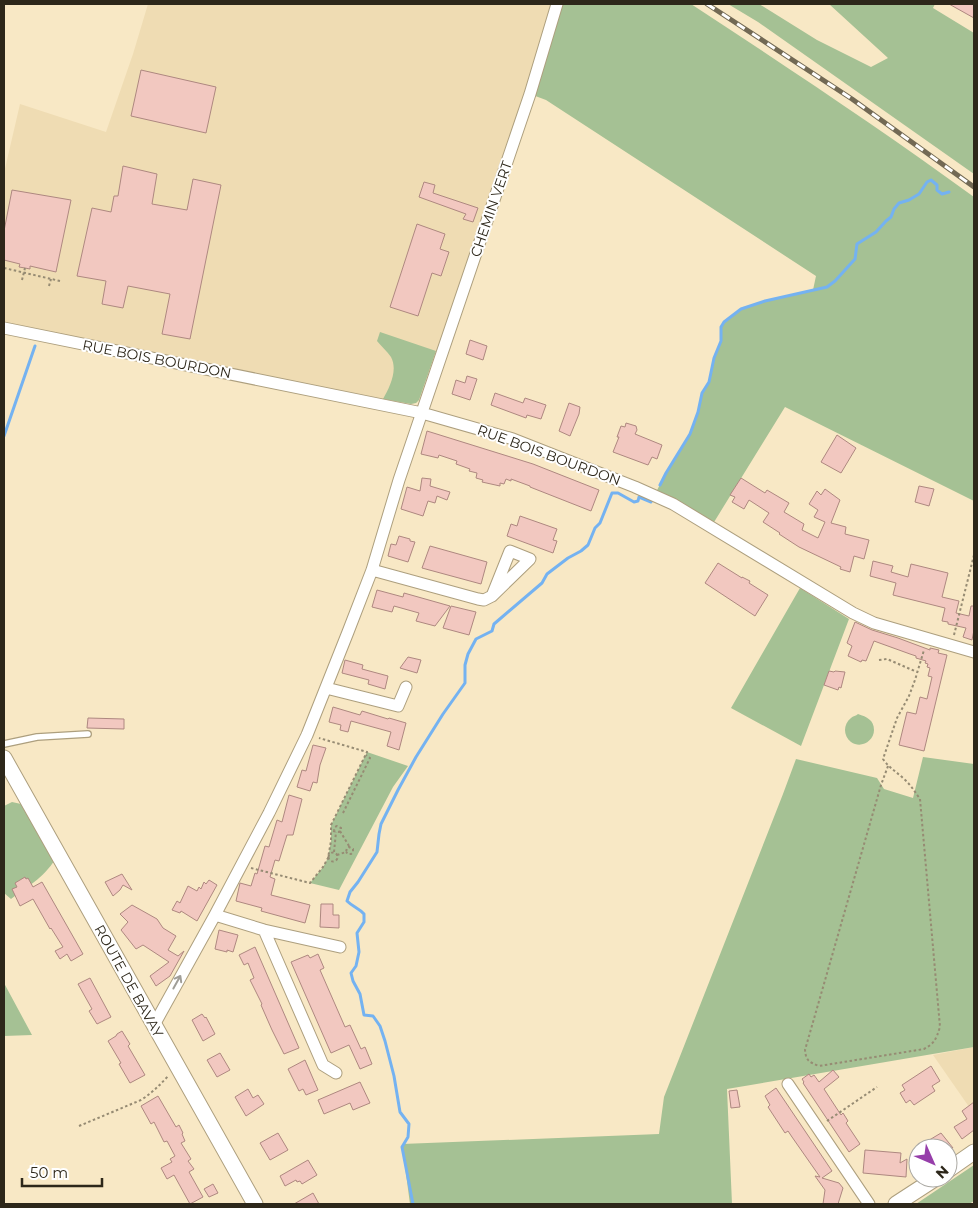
<svg xmlns="http://www.w3.org/2000/svg" width="978" height="1208" viewBox="0 0 978 1208" font-family="Montserrat,sans-serif">
	<rect width="100%" height="100%" fill="#f8e8c5"/>
	<path fill="#efdcb3" d="M 148,4 L 557,4 L 452,324 L 436,351 L 419,400 L 416,403 L 411,404 L 383,399 L 190,361 L 4,322 L 4,173 L 20,104 L 106,132 L 133,54 Z
		M 974,1047 L 974,1114 L 933,1055 Z"/>
	<path fill="#a5c194" d="M 557,4 L 669,4 L 672,5 L 673,4 L 691,4 C 787,67 882,130 974,197 L 974,501 L 785,407 L 711,527 L 654,496 L 666,473 L 690,434 L 698,412 L 702,393 L 709,382 L 714,358 L 721,341 L 721,327 L 724,322 L 741,309 L 765,301 L 813,290 L 816,276 L 546,100 L 530,94 Z
		M 728,4 L 759,4 L 817,40 L 871,67 L 888,58 L 829,4 L 935,4 L 933,8 L 974,33 L 974,174 L 758,22 Z
		M 380,332 L 436,351 L 419,400 L 416,403 L 411,404 L 383,399 C 390,387 398,370 391,357 C 387,351 381,346 377,341 Z
		M 800,588 L 849,619 L 801,746 L 731,708 Z
		M 858,714 C 867,717 874,720 874,730 C 874,741 861,749 851,742 C 843,736 843,724 851,718 C 853,716 856,716 858,714 Z
		M 367,752 L 408,766 L 393,787 L 339,890 L 310,883 L 323,867 L 328,858 L 331,841 L 331,825 Z
		M 923,757 L 974,764 L 974,1047 L 727,1089 L 732,1204 L 410,1204 L 402,1144 L 659,1134 L 664,1097 L 783,794 L 796,759 L 877,778 L 884,789 L 913,798 Z
		M 12,802 L 30,806 L 58,855 C 45,877 31,884 11,899 L 4,893 L 4,806 Z
		M 4,983 L 32,1035 L 4,1036 Z
		M 974,1165 L 974,1201 L 969,1204 L 916,1204 Z"/>
	<g fill="none" stroke-linecap="round" stroke-linejoin="round">
		<path stroke="#74b2f1" stroke-width="3" d="M 4,436 L 35,346
			M 660,485 L 666,473 L 690,434 L 698,412 L 702,393 L 709,382 L 714,358 L 721,341 L 721,327 L 724,322 L 741,309 L 765,301 L 827,287 L 835,281 L 855,259 L 857,244 L 876,232 L 886,221 L 891,217 L 894,209 L 899,203 L 909,200 L 919,194 L 927,182 L 931,180 L 937,185 L 937,190 L 942,194 L 949,192
			M 413,1204 L 402,1147 L 408,1137 L 409,1124 L 400,1112 L 394,1076 L 385,1041 L 380,1026 L 373,1016 L 364,1015 L 360,994 L 353,981 L 351,973 L 356,966 L 359,952 L 357,933 L 364,922 L 364,914 C 359,908 353,907 347,901 L 350,892 L 358,882 L 377,852 L 379,834 L 381,824 L 398,790 L 416,757 L 443,714 L 465,683 L 465,665 L 468,654 L 476,639 L 492,631 L 494,624 L 542,583 L 547,574 L 568,558 L 581,551 L 588,545 L 595,528 L 600,523 L 612,493 L 618,493 L 634,502 L 638,501 L 639,497 L 651,502"/>
	</g>
	<path fill="#f2c8c0" stroke="#ae8880" d="M 949,4 L 974,4 L 974,18 Z
		M 141,70 L 216,87 L 206,133 L 131,116 Z
		M 123,166 L 157,174 L 152,204 L 187,210 L 193,179 L 221,185 L 190,339 L 162,334 L 170,294 L 128,286 L 123,308 L 102,304 L 106,281 L 77,276 L 92,208 L 111,212 L 114,196 L 118,196 Z
		M 424,182 L 435,185 L 433,193 L 478,208 L 473,222 L 463,219 L 466,214 L 419,197 Z
		M 12,190 L 71,200 L 56,272 L 30,266 L 30,269 L 25,268 L 19,267 L 20,264 L 4,260 L 4,231 Z
		M 417,224 L 445,234 L 440,249 L 449,252 L 441,276 L 432,273 L 418,316 L 390,307 Z
		M 470,340 L 487,346 L 483,360 L 466,354 Z
		M 467,376 L 477,379 L 470,400 L 452,394 L 456,380 L 465,383 Z
		M 495,393 L 523,403 L 525,398 L 546,405 L 541,419 L 527,415 L 526,418 L 491,405 Z
		M 569,403 L 580,407 L 579,414 L 570,436 L 559,431 Z
		M 626,423 L 636,426 L 637,430 L 635,434 L 662,445 L 657,459 L 652,457 L 648,465 L 613,452 L 619,437 L 617,437 L 621,426 L 625,427 Z
		M 427,431 L 533,464 L 599,490 L 591,511 L 530,487 L 530,486 L 511,479 L 511,481 L 506,479 L 504,484 L 500,483 L 500,486 L 482,482 L 483,480 L 476,478 L 477,473 L 469,471 L 470,469 L 456,464 L 457,461 L 439,455 L 438,458 L 421,454 Z
		M 837,435 L 856,448 L 841,473 L 821,462 Z
		M 422,478 L 431,479 L 430,486 L 450,492 L 447,500 L 437,496 L 435,503 L 428,501 L 423,516 L 401,509 L 407,487 L 420,491 Z
		M 741,478 L 765,493 L 767,490 L 789,503 L 784,512 L 804,524 L 802,530 L 818,538 L 825,522 L 814,517 L 818,510 L 809,504 L 817,491 L 821,495 L 825,489 L 840,500 L 831,523 L 846,527 L 845,534 L 869,540 L 864,559 L 854,556 L 850,572 L 840,569 L 841,567 L 799,547 L 779,534 L 780,533 L 763,522 L 769,513 L 749,500 L 744,509 L 732,502 L 735,497 L 730,495 Z
		M 919,486 L 934,489 L 929,506 L 915,502 Z
		M 520,516 L 557,529 L 553,540 L 557,541 L 553,553 L 507,536 L 511,524 L 517,526 Z
		M 399,536 L 410,539 L 410,541 L 415,542 L 408,562 L 388,556 L 391,544 L 396,545 Z
		M 430,546 L 487,562 L 481,584 L 422,568 Z
		M 873,561 L 893,566 L 891,572 L 908,577 L 911,564 L 948,573 L 942,597 L 959,601 L 956,613 L 969,616 L 971,606 L 974,606 L 974,630 L 972,640 L 963,637 L 966,628 L 948,624 L 948,622 L 942,621 L 945,608 L 893,595 L 896,583 L 870,576 Z
		M 718,563 L 742,578 L 742,577 L 750,581 L 749,583 L 768,595 L 755,616 L 705,583 Z
		M 377,590 L 403,597 L 404,593 L 450,606 L 435,626 L 416,621 L 419,613 L 394,606 L 392,612 L 372,607 Z
		M 451,606 L 476,612 L 469,635 L 443,628 Z
		M 855,622 L 872,630 L 898,638 L 930,650 L 930,648 L 939,650 L 938,653 L 947,655 L 924,751 L 899,745 L 907,712 L 916,714 L 920,697 L 927,699 L 932,677 L 928,676 L 930,668 L 927,667 L 928,664 L 925,663 L 926,661 L 916,658 L 916,656 L 910,654 L 874,641 L 866,661 L 862,660 L 861,662 L 848,656 L 852,646 L 847,643 Z
		M 408,657 L 421,660 L 417,673 L 400,668 Z
		M 345,660 L 363,665 L 362,669 L 388,676 L 385,689 L 368,684 L 369,680 L 342,673 Z
		M 829,671 L 834,672 L 835,671 L 845,672 L 841,688 L 839,687 L 838,690 L 824,685 Z
		M 333,707 L 360,715 L 362,711 L 388,719 L 389,718 L 406,723 L 399,750 L 387,746 L 391,732 L 351,721 L 348,732 L 340,730 L 341,725 L 329,722 Z
		M 88,718 L 124,719 L 124,729 L 87,728 Z
		M 313,745 L 326,748 L 320,765 L 317,783 L 313,782 L 310,791 L 297,787 L 302,770 L 306,771 Z
		M 289,795 L 302,799 L 293,835 L 287,835 L 279,861 L 275,860 L 270,877 L 275,879 L 271,895 L 310,905 L 305,923 L 261,911 L 262,908 L 236,901 L 240,883 L 251,886 L 255,873 L 257,874 L 265,846 L 269,847 L 277,820 L 282,822 Z
		M 122,874 L 132,890 L 123,885 L 120,890 L 113,896 L 105,882 Z
		M 25,877 L 26,879 L 28,878 L 33,887 L 42,882 L 83,954 L 71,961 L 67,954 L 60,959 L 55,951 L 63,947 L 51,928 L 50,929 L 33,899 L 20,906 L 12,889 L 17,887 L 15,883 Z
		M 209,880 L 217,885 L 197,921 L 181,911 L 180,913 L 172,910 L 177,901 L 180,903 L 188,886 L 197,891 L 199,887 L 201,889 L 204,882 L 206,884 Z
		M 321,904 L 333,904 L 333,915 L 339,915 L 339,928 L 320,927 Z
		M 132,905 L 157,919 L 163,928 L 176,936 L 168,950 L 178,956 L 184,951 L 170,976 L 156,986 L 150,976 L 169,962 L 143,945 L 136,949 L 121,930 L 128,922 L 120,914 Z
		M 219,930 L 238,935 L 233,952 L 227,950 L 227,952 L 215,949 Z
		M 255,947 L 299,1048 L 284,1054 L 272,1030 L 261,1005 L 262,1004 L 250,980 L 254,978 L 248,963 L 244,965 L 239,955 Z
		M 318,954 L 324,968 L 320,970 L 345,1027 L 350,1025 L 361,1049 L 365,1047 L 372,1064 L 360,1069 L 349,1045 L 331,1053 L 291,962 L 308,955 L 310,958 Z
		M 90,978 L 111,1017 L 97,1024 L 89,1011 L 92,1009 L 78,984 Z
		M 202,1014 L 205,1018 L 206,1017 L 215,1034 L 203,1041 L 192,1020 Z
		M 122,1031 L 130,1044 L 128,1046 L 145,1075 L 130,1083 L 119,1064 L 121,1063 L 108,1041 L 116,1036 L 117,1034 Z
		M 220,1053 L 230,1070 L 217,1077 L 207,1060 Z
		M 305,1060 L 318,1090 L 306,1095 L 303,1089 L 299,1091 L 288,1069 Z
		M 931,1066 L 940,1081 L 932,1086 L 935,1091 L 914,1105 L 910,1100 L 906,1103 L 900,1093 L 905,1090 L 902,1085 Z
		M 833,1070 L 839,1077 L 824,1089 L 841,1115 L 843,1113 L 848,1121 L 846,1123 L 860,1144 L 849,1152 L 803,1083 L 804,1082 L 802,1079 L 809,1074 L 811,1077 L 814,1075 L 819,1082 Z
		M 360,1082 L 370,1103 L 353,1110 L 350,1103 L 324,1114 L 318,1100 Z
		M 776,1088 L 832,1171 L 822,1178 L 839,1183 L 843,1188 L 838,1204 L 823,1204 L 825,1190 L 815,1176 L 820,1177 L 792,1137 L 788,1131 L 785,1133 L 768,1107 L 770,1105 L 765,1096 Z
		M 248,1089 L 253,1098 L 258,1095 L 264,1104 L 246,1116 L 235,1097 Z
		M 737,1090 L 740,1107 L 731,1108 L 729,1091 Z
		M 158,1096 L 176,1127 L 179,1125 L 183,1133 L 182,1134 L 185,1141 L 181,1143 L 191,1159 L 188,1161 L 194,1169 L 189,1172 L 203,1197 L 190,1204 L 174,1175 L 167,1179 L 161,1168 L 172,1162 L 170,1159 L 175,1156 L 167,1141 L 164,1142 L 154,1122 L 151,1124 L 141,1106 Z
		M 974,1102 L 974,1130 L 962,1139 L 954,1127 L 967,1119 L 962,1111 Z
		M 278,1133 L 288,1150 L 270,1160 L 260,1143 Z
		M 941,1133 L 953,1148 L 931,1148 L 926,1142 Z
		M 865,1150 L 901,1153 L 900,1163 L 907,1159 L 906,1177 L 863,1173 Z
		M 308,1160 L 317,1175 L 302,1184 L 300,1181 L 297,1182 L 296,1180 L 285,1186 L 280,1176 Z
		M 213,1184 L 218,1193 L 209,1197 L 204,1189 Z
		M 313,1193 L 319,1204 L 294,1204 Z"/>
	<g fill="none" stroke-linecap="round" stroke-linejoin="round">
		<defs>
			<path id="lane" d="M 4,744 L 37,737 L 88,734"/>
			<path id="street" d="M 4,328 L 422,413 L 513,439 L 635,487 L 673,504 L 853,613 L 874,623 L 974,652
				M 372,570 L 478,599 L 484,600 L 492,596 L 530,559 L 510,551 L 492,596
				M 326,688 L 398,706 L 406,687
				M 215,915 L 264,930 L 340,947
				M 264,930 L 323,1065 L 336,1073
				M 154,1025 L 215,915 L 269,813 L 307,735 L 348,632 L 372,570 L 399,480 L 530,94 L 557,4
				M 788,1084 L 869,1204"/>
			<path id="secondary" d="M 4,758 L 255,1204
				M 948,1170 L 974,1152
				M 896,1204 L 936,1178"/>
		</defs>
		<use href="#lane" stroke="#ad9f7e" stroke-width="8"/>
		<use href="#street" stroke="#ad9f7e" stroke-width="13"/>
		<use href="#secondary" stroke="#ad9f7e" stroke-width="17"/>
		<path stroke="#968b73" stroke-width="2" stroke-dasharray="2.5 2.5" stroke-linecap="butt" d="M 4,268 L 60,281
			M 22,280 L 25,268
			M 49,286 L 51,279
			M 954,635 L 974,555
			M 879,660 L 887,659 L 917,672
			M 888,766 L 881,785 L 805,1050 C 806,1061 809,1062 819,1066 L 924,1049 C 935,1043 936,1039 940,1027 L 920,799 C 915,792 911,785 904,779 C 897,772 889,768 883,759 L 897,718 L 909,696 L 915,680 L 924,650
			M 343,813 L 370,758 L 366,755
			M 333,831 L 339,832 L 341,830 L 341,828 L 337,826 L 335,827 L 334,830
			M 340,831 L 349,846
			M 334,852 L 336,832
			M328.5 857a4.5 4.5 0 1 1 9 0a4.5 4.5 0 1 1-9 0Z
			M 337,855 L 346,852 L 347,848 L 349,847 L 353,849 L 353,852 L 351,854 L 348,854 L 346,852
			M 251,868 L 310,883 L 323,867 L 328,858 L 331,841 L 331,825 L 367,752 L 319,738
			M 827,1121 L 877,1087
			M 79,1126 L 141,1100 C 152,1093 160,1085 169,1075"/>
		<use href="#lane" stroke="#fff" stroke-width="5.5"/>
		<use href="#street" stroke="#fff" stroke-width="11"/>
		<use href="#secondary" stroke="#fff" stroke-width="15"/>
		<defs>
			<path id="rail" d="M 707,4 L 852,99 L 974,187"/>
		</defs>
		<use href="#rail" stroke="#726954" stroke-width="5"/>
		<use href="#rail" stroke="#fff" stroke-width="3" stroke-dasharray="9" stroke-linecap="butt"/>
	</g>
	<defs><path id="oneway-shaft" d="M-6 0H5M1.5-3L5.5 0L1.5 3" fill="none" stroke-width="1.6" stroke-linecap="round" stroke-linejoin="round" transform="scale(1.25)"/></defs>
	<use stroke="#a09e98" href="#oneway-shaft" transform="translate(177 982) rotate(-61)"/>
	<g text-anchor="middle" stroke-width="4" stroke-linejoin="round" paint-order="stroke">
		<g font-size="14" fill="#2d271a" stroke="#fff">
			<text transform="translate(491 209) rotate(-71)" y="5">CHEMIN VERT</text>
			<text transform="translate(157 359) rotate(11)" y="5">RUE BOIS BOURDON</text>
			<text transform="translate(549 455) rotate(20)" y="5">RUE BOIS BOURDON</text>
			<text transform="translate(129 981) rotate(61)" y="5">ROUTE DE BAVAY</text>
		</g>
	</g>
	<rect width="978" height="1208" fill="none" stroke="#2d271a" stroke-width="10"/>
	<g transform="translate(933 1163) rotate(135)"><circle r="24" fill="#ffffff" stroke="#aba9a3"/>
	<path d="M0-4L9 19L0 12L-9 19Z" fill="#963eaa"/>
	<text y="-8" font-size="14" font-weight="bold" text-anchor="middle" fill="#2d271a">N</text>
	</g>
	<path d="M22 1178v8h80v-8" fill="none" stroke="#2d271a" stroke-width="2.5"/>
	<text x="30" y="1178" font-size="15" fill="#2d271a" stroke="#ffffff" stroke-width="4" paint-order="stroke">50 m</text>
</svg>
